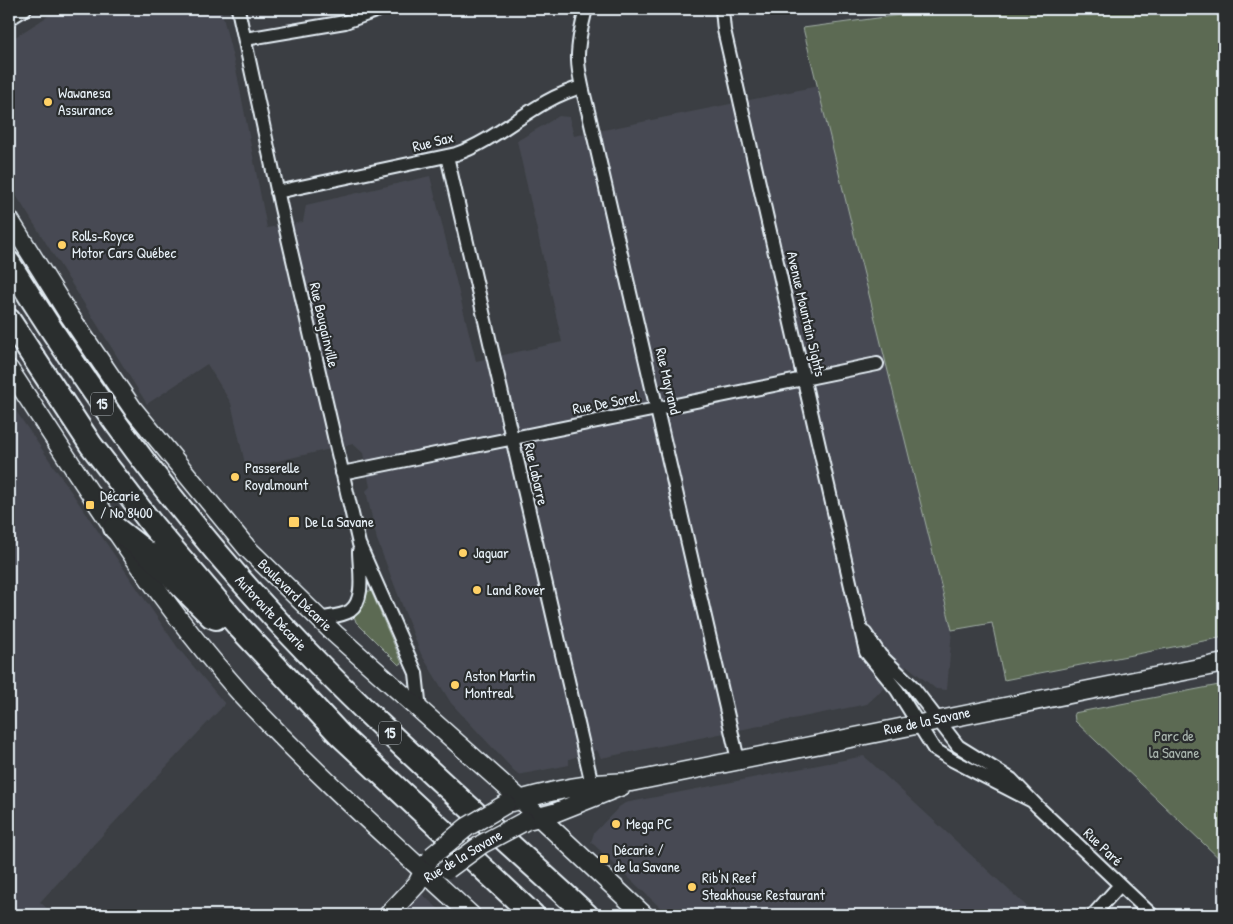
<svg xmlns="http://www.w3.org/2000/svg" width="1233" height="924" viewBox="0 0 1233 924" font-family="'Patrick Hand',sans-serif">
	<rect width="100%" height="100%" fill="#3b3e43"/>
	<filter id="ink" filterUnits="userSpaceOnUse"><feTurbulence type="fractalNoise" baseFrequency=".02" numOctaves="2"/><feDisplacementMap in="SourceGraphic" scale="10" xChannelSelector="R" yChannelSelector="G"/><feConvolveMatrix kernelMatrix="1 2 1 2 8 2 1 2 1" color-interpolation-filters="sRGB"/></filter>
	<g filter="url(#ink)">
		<path fill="#474a52" d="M 59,9 L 221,9 L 237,74 L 267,228 L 303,222 L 306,205 L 430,176 L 476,361 L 562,342 L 517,141 L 559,116 L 569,117 L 574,136 L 818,86 L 952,630 L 947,690 L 936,689 L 907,666 L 867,704 L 601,758 L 597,750 L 569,759 L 569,765 L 518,775 L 451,703 L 421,654 L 377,540 L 366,491 L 370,487 L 363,453 L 353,444 L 246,468 L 231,403 L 207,364 L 147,404 L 9,184 L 9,41 Z
			M 9,401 L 178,648 L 225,704 L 40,902 L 54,915 L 9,915 Z
			M 864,756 L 1036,915 L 668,915 L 591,842 L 594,833 L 619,807 L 625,803 Z
			M 422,894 L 445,915 L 401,915 Z"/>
		<path fill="#5b6b53" stroke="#a2aea6" d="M 945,9 L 1224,9 L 1224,637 L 1004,680 L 992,623 L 952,630 L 803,28 Z
			M 368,591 L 371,591 L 402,663 L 399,665 L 356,622 L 354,616 L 363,606 Z
			M 1224,684 L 1224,863 L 1075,721 L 1074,713 Z"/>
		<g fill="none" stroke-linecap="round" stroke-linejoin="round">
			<defs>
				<path id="street" d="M 238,9 L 281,208 L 359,544 L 416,673 L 420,710
					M 586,9 C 574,55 576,65 588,111 L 738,760
					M 722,9 L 724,30 L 866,652 L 897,690 L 934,749 L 952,760 L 1032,801
					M 9,19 L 25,9
					M 245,39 L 345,22 L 381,9
					M 447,156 L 594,793
					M 277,192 L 456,154 C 500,139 535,99 582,87
					M 342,473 L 877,364
					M 319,619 C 328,617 342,616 350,611 C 366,600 359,568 359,551
					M 865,633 L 880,655 L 912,686 L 958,746 L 1011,779 L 1037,806 L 1152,915
					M 1093,915 L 1120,885"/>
				<path id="secondary" d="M 9,219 L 69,315 L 133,409 L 247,548 L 335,634 L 521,800 L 644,915
					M 9,369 C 82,480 153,596 242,695 C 313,772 394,844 471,915
					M 512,802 C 555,790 586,783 631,782 L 1224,663
					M 531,819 L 554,813 L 622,786
					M 388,915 L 417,884 L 428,862"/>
				<path id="highway" d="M 9,263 C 84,384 167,500 263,605 C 363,716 478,814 587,915
					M 9,320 L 91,445 L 154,527 L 240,628 L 341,736 L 533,915
					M 115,528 L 151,556 L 211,616 L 216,618"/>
			</defs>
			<use href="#street" stroke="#e8f1f8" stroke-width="16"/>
			<use href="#secondary" stroke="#e8f1f8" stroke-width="21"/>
			<use href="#highway" stroke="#e8f1f8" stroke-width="26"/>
			<use href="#street" stroke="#2a2d2e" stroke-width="12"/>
			<use href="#secondary" stroke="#2a2d2e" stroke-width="18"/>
			<use href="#highway" stroke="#2a2d2e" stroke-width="22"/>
			<defs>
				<path id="secondary-bridge" d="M 432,856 L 467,827 L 506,804
					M 448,869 L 482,844 L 525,821"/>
			</defs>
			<use href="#secondary-bridge" stroke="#e8f1f8" stroke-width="21" stroke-linecap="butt"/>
			<use href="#secondary-bridge" stroke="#2a2d2e" stroke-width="18"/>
		</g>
	</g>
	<g fill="#ffd166" stroke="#2a2d2e" stroke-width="2">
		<circle cx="48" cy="102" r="5"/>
		<circle cx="62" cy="245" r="5"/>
		<circle cx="235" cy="477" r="5"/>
		<rect x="85" y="500" width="10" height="10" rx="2.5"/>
		<rect x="288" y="516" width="12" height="12" rx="2.5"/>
		<circle cx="463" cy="553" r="5"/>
		<circle cx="477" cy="590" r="5"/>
		<circle cx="455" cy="685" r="5"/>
		<circle cx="616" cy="824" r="5"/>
		<rect x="599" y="854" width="10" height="10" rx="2.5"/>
		<circle cx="692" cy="887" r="5"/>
	</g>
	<g text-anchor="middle" stroke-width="4.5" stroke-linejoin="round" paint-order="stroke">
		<g fill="#2a2d2e" stroke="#afb6bb" stroke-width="1">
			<rect x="91" y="392.5" width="22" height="23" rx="4"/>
			<rect x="379" y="721.5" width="22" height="23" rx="4"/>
		</g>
		<g font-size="14" font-weight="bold" fill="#e8f1f8">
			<text x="102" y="409">15</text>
			<text x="390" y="738">15</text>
		</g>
		<g font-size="15" fill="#e8f1f8" stroke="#2a2d2e" text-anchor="start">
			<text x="58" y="98">Wawanesa<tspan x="58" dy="17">Assurance</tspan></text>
			<text x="72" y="241">Rolls-Royce<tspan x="72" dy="17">Motor Cars Québec</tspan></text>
			<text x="245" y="473">Passerelle<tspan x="245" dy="17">Royalmount</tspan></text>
			<text x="100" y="501">Décarie<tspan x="100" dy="17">/ No 8400</tspan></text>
			<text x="305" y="527">De La Savane</text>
			<text x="473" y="558">Jaguar</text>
			<text x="487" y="595">Land Rover</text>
			<text x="465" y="681">Aston Martin<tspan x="465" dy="17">Montreal</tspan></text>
			<text x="626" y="829">Mega PC</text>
			<text x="614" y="855">Décarie /<tspan x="614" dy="17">de la Savane</tspan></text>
			<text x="702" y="883">Rib'N Reef<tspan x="702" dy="17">Steakhouse Restaurant</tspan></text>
		</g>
		<g font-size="15" fill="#e8f1f8" stroke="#2a2d2e">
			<text transform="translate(433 142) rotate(-14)" y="5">Rue Sax</text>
			<text transform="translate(806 314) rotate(77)" y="5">Avenue Mountain Sights</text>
			<text transform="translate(324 325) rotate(77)" y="5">Rue Bougainville</text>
			<text transform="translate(668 381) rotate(77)" y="5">Rue Mayrand</text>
			<text transform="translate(606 403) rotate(-11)" y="5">Rue De Sorel</text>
			<text transform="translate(536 474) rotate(77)" y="5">Rue Labarre</text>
			<text transform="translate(295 595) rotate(44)" y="5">Boulevard Décarie</text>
			<text transform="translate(271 613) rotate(47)" y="5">Autoroute Décarie</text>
			<text transform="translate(927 721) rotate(-12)" y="5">Rue de la Savane</text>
			<text transform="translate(1103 847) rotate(44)" y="5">Rue Paré</text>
			<text transform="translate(463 856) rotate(-31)" y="5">Rue de la Savane</text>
		</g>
		<g font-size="15" fill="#a9b5ae" stroke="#2a2d2e">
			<text x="1174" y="741">Parc de<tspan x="1174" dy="17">la Savane</tspan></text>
		</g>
	</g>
	<rect width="1233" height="924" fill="none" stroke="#2a2d2e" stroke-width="30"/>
	<rect x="15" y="15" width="1203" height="894" fill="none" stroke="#e8f1f8" stroke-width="2" filter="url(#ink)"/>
</svg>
